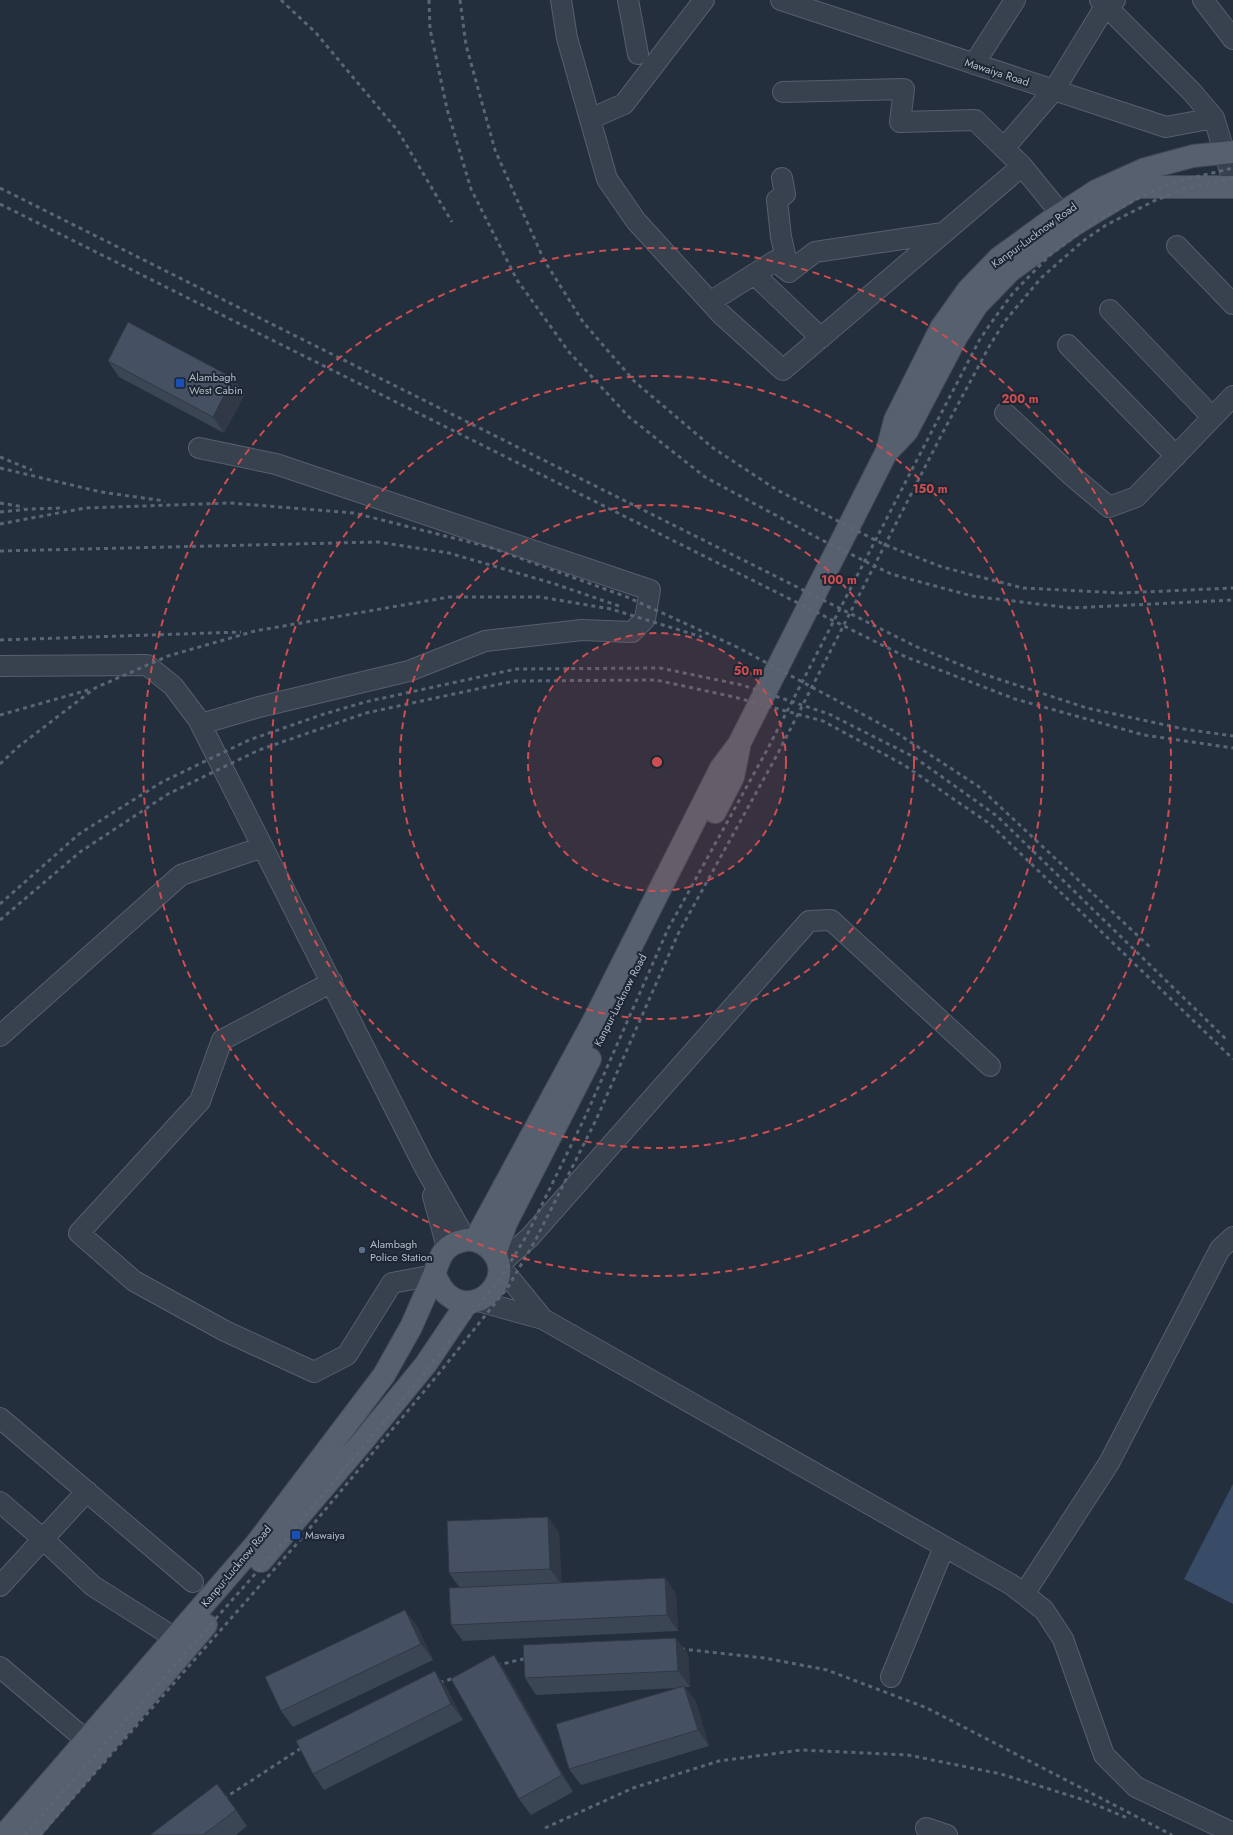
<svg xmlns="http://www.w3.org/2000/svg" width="1233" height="1835" viewBox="0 0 1233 1835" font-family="Jost,sans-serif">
	<rect width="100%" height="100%" fill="#242f3e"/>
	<path fill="#394c67" d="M 1233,1484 L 1233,1604 L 1184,1579 Z"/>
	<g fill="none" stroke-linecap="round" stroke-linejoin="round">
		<defs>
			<path id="minor" d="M 561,0 L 567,38 L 607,179 L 636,221 L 722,315 L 783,370 L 1022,166
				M 628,0 L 638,54
				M 781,0 L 1166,127 L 1214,118
				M 1100,0 L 1192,92 L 1214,118 L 1233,181
				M 1203,0 L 1233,39
				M 974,64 L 1015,0
				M 783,92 L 904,89 L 900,122 L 975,120 L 1022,166 L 1062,215
				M 590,119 L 624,104 L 704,0
				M 1004,148 L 1054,90 L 1106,5 L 1115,0
				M 782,178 L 785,194 L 777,200 L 781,237 L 789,272
				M 1177,246 L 1233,304
				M 754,274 L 821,338
				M 710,302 L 775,261 L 789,272 L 815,252 L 943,233
				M 1110,310 L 1212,417
				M 1068,345 L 1176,456
				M 1005,413 L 1071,475 L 1109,507 L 1136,497 L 1233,396
				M 199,448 L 276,464 L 650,590 L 645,619 L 632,632 L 582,630 L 485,641 L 409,671 L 259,707 L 201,724
				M 0,666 L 147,665 L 173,686 L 198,719 L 424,1166 L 466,1240
				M 332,982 L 222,1040 L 200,1101 L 79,1233 L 134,1281 L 225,1331 L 314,1372 L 347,1355 L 392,1283 L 434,1275
				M 0,1036 L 181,875 L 263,847
				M 433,1196 L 447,1247
				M 478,1301 L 543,1319 L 1012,1585 L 1044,1610 L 1063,1639 L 1104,1755 L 1136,1787 L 1233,1833
				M 543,1319 L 499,1265 L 530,1237 L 809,921 L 831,920 L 990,1066
				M 0,1418 L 193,1582
				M 0,1502 L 43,1539 L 93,1586 L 175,1638
				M 0,1586 L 87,1491
				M 1024,1594 L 1109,1463 L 1220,1249 L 1233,1237
				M 0,1667 L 86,1740
				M 891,1677 L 944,1547
				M 926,1828 L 947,1835"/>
			<path id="major" d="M 890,449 L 907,431 L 957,336 L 977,305 L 1010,271 L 1072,226 L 1136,187 L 1233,187
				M 715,812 L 733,777 L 739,747
				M 466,1240 C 475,1239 484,1243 491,1250 C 517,1278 477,1319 448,1295 C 441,1290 439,1282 434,1275 C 440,1255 444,1244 466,1240 Z
				M 475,1240 L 593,1022 L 721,768 L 739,744 L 887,451 L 895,420 L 941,328 L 968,290 L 999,258 L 1050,221 L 1096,191 L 1145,169 L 1193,156 L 1233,152
				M 495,1254 L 506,1223 L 590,1059
				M 261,1561 L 363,1441 L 426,1364 L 467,1303
				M 4,1835 L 256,1544 L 384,1375 L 411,1327 L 434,1275
				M 27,1835 L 206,1625"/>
		</defs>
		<use href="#minor" stroke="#565f6c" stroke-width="22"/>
		<use href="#major" stroke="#414a57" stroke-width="24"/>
		<use href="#minor" stroke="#38414e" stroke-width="20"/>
		<use href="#major" stroke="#56606e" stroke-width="22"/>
		<path stroke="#5a6575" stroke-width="3" stroke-dasharray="4 4" stroke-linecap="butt" d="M 281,0 L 316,33 L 398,131 L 452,222
			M 429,0 L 430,29 L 447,109 L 471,189 L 517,280 L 569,352 L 629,417 L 705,477 L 818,538 L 891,574 L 972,596 L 1071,608 L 1233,600
			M 460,0 L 466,45 L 495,150 L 544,260 L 583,322 L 635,382 L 713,448 L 777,490 L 883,544 L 942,567 L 1023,588 L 1121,593 L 1233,588
			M 0,188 L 915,646 L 983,674 L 1087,708 L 1184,729 L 1233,736
			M 0,204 L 906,657 L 1015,699 L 1144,735 L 1233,748
			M 0,457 L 32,470
			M 0,468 L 101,492 L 165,501
			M 0,503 L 24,507
			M 0,512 L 30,509 L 62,508
			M 0,524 L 85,508 L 230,503 L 354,513 L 489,547 L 627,597 L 737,647 L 892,730 L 978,786 L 1152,949
			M 0,551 L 378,542 L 449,553 L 555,584 L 619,606
			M 0,640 L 241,632
			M 0,715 L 88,690
			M 0,764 L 18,747 L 95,688 L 168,656 L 255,631 L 449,597 L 540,597 L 611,609 L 702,637
			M 0,904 L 79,834 L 162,782 L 249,740 L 324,714 L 365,702 L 516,669 L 660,668 L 742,685 L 829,714 L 914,757 L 997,816 L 1227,1040
			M 0,920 L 80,852 L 168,794 L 259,750 L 366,713 L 514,681 L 656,680 L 734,697 L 823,721 L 904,765 L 990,824 L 1233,1059
			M 673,1648 L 764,1658 L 827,1670 L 927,1708 L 1172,1835
			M 489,1667 L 536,1656
			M 432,1685 L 464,1675
			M 217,1803 L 309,1743
			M 545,1828 L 633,1788 L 719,1761 L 801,1750 L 908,1755 L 1001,1774 L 1084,1800 L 1130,1819
			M 25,1835 L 292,1532 L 427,1370 L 500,1279 L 527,1235 L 586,1115 L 668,929 L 767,750 L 934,427 L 980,339 L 996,316 L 1013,293 L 1051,254 L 1096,221 L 1150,192 L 1179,181 L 1233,168
			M 40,1835 L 300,1540 L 436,1377 L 508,1287 L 535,1241 L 596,1120 L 678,934 L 777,755 L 943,432 L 990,345 L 1005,321 L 1041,278 L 1083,241 L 1106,225 L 1156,200 L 1182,190 L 1233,178"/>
	</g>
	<path fill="#3b4654" d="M 108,361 L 233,378 L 245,394 L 224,433 L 119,377 Z
		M 548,1517 L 559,1533 L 561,1583 L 665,1578 L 676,1594 L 678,1631 L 463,1641 L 451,1625 L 460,1588 L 449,1573 Z
		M 417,1626 L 433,1660 L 293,1727 L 281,1711 Z
		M 688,1654 L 690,1687 L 685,1687 L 696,1702 L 709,1746 L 581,1785 L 569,1769 L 677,1688 L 536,1695 L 525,1678 Z
		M 505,1671 L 573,1792 L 531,1815 L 519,1799 Z
		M 446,1687 L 463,1720 L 324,1790 L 313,1774 Z
		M 236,1810 L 247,1826 L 236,1835 L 150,1835 Z"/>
	<path fill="#303945" d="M 233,378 L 245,394 L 224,433 L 213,417 Z
		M 548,1517 L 559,1533 L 562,1585 L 550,1569 Z
		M 665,1578 L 676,1594 L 678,1631 L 667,1615 Z
		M 405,1610 L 417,1626 L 433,1660 L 421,1644 Z
		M 676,1638 L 688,1654 L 690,1687 L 678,1671 Z
		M 494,1655 L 505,1671 L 573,1792 L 562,1775 Z
		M 435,1671 L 446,1687 L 463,1720 L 451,1704 Z
		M 684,1686 L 696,1702 L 709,1746 L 698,1730 Z"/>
	<path fill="#455162" stroke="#303945" d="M 128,322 L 233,378 L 213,417 L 108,361 Z
		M 548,1517 L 550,1569 L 449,1573 L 447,1521 Z
		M 665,1578 L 667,1615 L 451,1625 L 449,1588 Z
		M 405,1610 L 421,1644 L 281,1711 L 265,1677 Z
		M 676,1638 L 678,1671 L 525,1678 L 523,1645 Z
		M 494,1655 L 562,1775 L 519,1799 L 451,1679 Z
		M 435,1671 L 451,1704 L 313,1774 L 296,1741 Z
		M 684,1686 L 698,1730 L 569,1769 L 556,1724 Z
		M 217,1784 L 236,1810 L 203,1835 L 150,1835 Z"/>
	<circle cx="657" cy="762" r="129" fill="#ce4d50" fill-opacity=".12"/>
	<g fill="none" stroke="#ce4d50" stroke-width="2" stroke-dasharray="7 5">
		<circle cx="657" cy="762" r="129"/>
		<circle cx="657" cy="762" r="257"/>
		<circle cx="657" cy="762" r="386"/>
		<circle cx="657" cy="762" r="514"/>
	</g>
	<g fill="#1a4fb4" stroke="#1d2633" stroke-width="1.5">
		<rect x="175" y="378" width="10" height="10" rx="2"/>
		<rect x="291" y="1530" width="10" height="10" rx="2"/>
	</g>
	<circle fill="#5c6f8a" stroke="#1d2633" stroke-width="1.5" cx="362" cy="1250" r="4"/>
	<g text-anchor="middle" stroke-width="4" stroke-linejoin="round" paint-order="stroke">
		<g font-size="11" fill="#b4bcc9" stroke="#1d2633">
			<text transform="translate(997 72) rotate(18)" y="4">Mawaiya Road</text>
			<text transform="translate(1034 235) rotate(-36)" y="4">Kanpur-Lucknow Road</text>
			<text transform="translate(620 1000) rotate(-63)" y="4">Kanpur-Lucknow Road</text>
			<text transform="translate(236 1566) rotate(-50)" y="4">Kanpur-Lucknow Road</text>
		</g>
		<g font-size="11" fill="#b4bcc9" stroke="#1d2633" text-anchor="start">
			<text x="189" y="381">Alambagh<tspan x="189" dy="13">West Cabin</tspan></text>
			<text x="370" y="1248">Alambagh<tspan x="370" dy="13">Police Station</tspan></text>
			<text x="305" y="1539">Mawaiya</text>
		</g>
	</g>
	<circle cx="657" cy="762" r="6" fill="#ce4d50" stroke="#1d2633" stroke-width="2"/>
	<g font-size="12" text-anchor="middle" font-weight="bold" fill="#ce4d50" stroke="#1d2633" stroke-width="4" stroke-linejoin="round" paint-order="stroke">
		<text x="1020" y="403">200 m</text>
		<text x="930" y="493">150 m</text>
		<text x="839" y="584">100 m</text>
		<text x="748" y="675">50 m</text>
	</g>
</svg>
